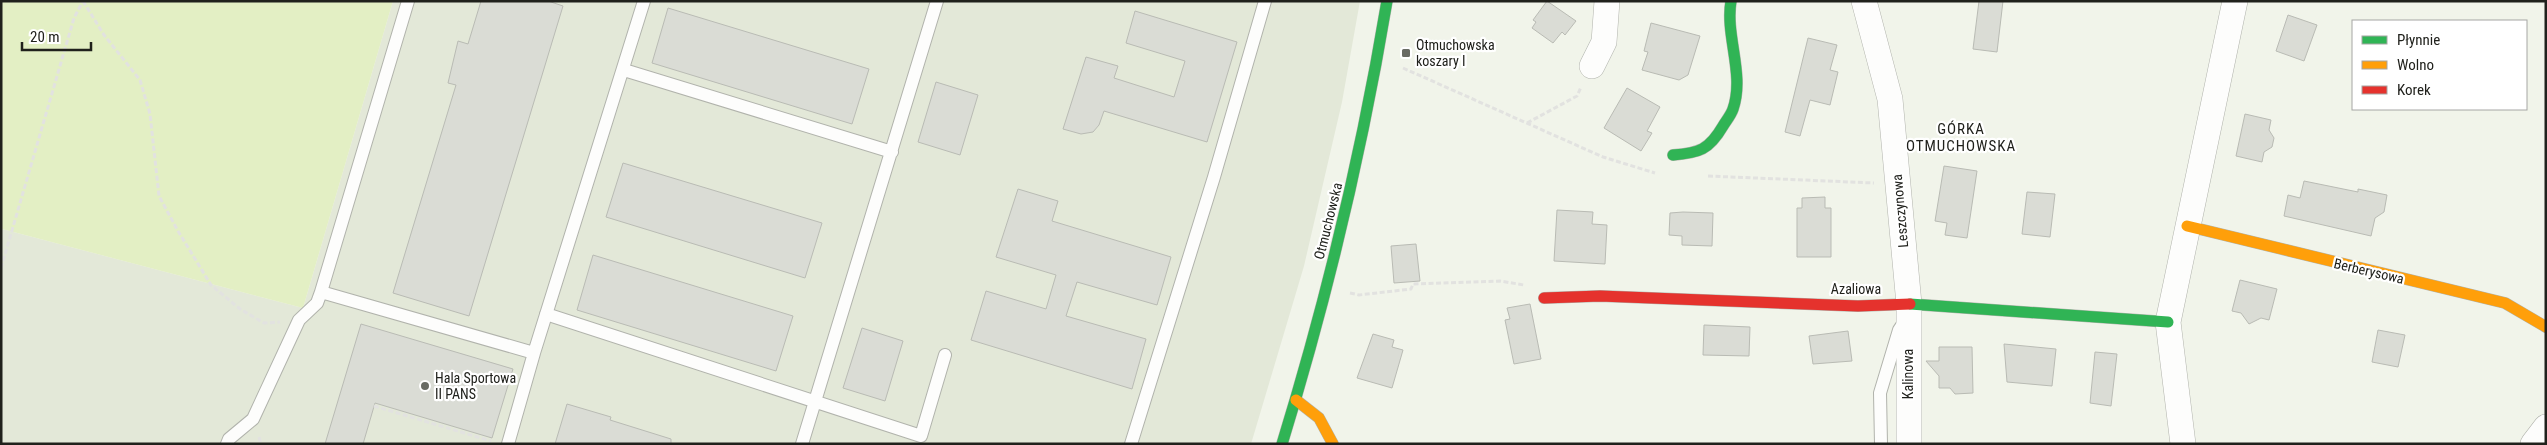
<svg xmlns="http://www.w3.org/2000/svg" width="2547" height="445" viewBox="0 0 2547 445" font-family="'Roboto Condensed',sans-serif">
	<rect width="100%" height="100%" fill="#f1f4ea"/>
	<path fill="#e3e8d8" d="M 393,1 L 1360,1 L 1342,102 L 1304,266 L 1251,444 L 1,444 L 2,229 L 303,308 Z"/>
	<path fill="#e3efc4" d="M 1,1 L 393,1 L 303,308 L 2,229 L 1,232 Z"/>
	<path fill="#dadcd5" stroke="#b9bbb4" d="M 481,1 L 548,1 L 563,6 L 469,316 L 393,293 L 456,85 L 448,83 L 458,41 L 468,44 Z
		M 1547,1 L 1576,21 L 1565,35 L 1562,32 L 1553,43 L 1532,28 L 1536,22 L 1533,20 Z
		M 1979,1 L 2003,1 L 1997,52 L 1973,49 Z
		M 668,8 L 869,69 L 852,124 L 652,63 Z
		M 1135,11 L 1237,42 L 1207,142 L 1104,111 L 1099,125 L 1093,132 L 1081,134 L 1063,129 L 1086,57 L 1118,66 L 1114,78 L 1174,97 L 1185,61 L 1126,43 Z
		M 2288,15 L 2317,25 L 2304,61 L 2276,51 Z
		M 1651,23 L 1700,36 L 1688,75 L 1679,80 L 1642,70 L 1648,52 L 1644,51 Z
		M 1808,38 L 1837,45 L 1830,70 L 1838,72 L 1830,105 L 1810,100 L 1800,136 L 1785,132 Z
		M 936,82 L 978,95 L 960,155 L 918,142 Z
		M 1627,88 L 1660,107 L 1647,131 L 1652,133 L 1641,151 L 1604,128 Z
		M 2245,114 L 2271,120 L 2269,130 L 2274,138 L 2272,147 L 2264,152 L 2262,162 L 2236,156 Z
		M 623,163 L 822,223 L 805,278 L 606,217 Z
		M 1944,166 L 1977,171 L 1967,238 L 1945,235 L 1947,223 L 1935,221 Z
		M 2304,181 L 2358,192 L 2358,189 L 2387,195 L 2384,212 L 2375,218 L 2371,236 L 2284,216 L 2288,195 L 2300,198 Z
		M 1018,189 L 1058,201 L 1052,221 L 1171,257 L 1157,305 L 1077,282 L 1066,316 L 1146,339 L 1132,389 L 971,340 L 986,291 L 1046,309 L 1056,275 L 996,257 Z
		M 2027,192 L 2055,194 L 2050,237 L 2022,234 Z
		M 1825,197 L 1825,208 L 1831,208 L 1831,257 L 1797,257 L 1797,208 L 1802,208 L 1802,198 Z
		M 1557,210 L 1593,212 L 1592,224 L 1607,225 L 1605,264 L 1554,261 Z
		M 1683,212 L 1713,213 L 1712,246 L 1682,245 L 1682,236 L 1669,235 L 1670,213 Z
		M 1416,244 L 1420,281 L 1394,283 L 1391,246 Z
		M 593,255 L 793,316 L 776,371 L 577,310 Z
		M 2240,280 L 2277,289 L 2269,320 L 2261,318 L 2249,324 L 2241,313 L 2232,311 Z
		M 1530,304 L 1541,359 L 1514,364 L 1505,320 L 1510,319 L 1507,308 Z
		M 361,324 L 513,369 L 492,438 L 375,403 L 363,444 L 325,444 Z
		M 1704,325 L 1750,327 L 1749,356 L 1703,355 Z
		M 862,328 L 903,341 L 885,401 L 843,388 Z
		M 2378,330 L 2405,335 L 2398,367 L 2372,362 Z
		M 1848,331 L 1852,361 L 1813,364 L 1809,336 Z
		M 1373,334 L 1394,340 L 1392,347 L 1403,350 L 1392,388 L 1357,378 Z
		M 2004,344 L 2056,349 L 2052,386 L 2007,382 Z
		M 1939,347 L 1972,347 L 1973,393 L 1955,394 L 1950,388 L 1939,388 L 1939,376 L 1926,361 L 1939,361 Z
		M 2095,352 L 2117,354 L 2111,406 L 2090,403 Z
		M 567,404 L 611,417 L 610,420 L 671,439 L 671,444 L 555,444 Z"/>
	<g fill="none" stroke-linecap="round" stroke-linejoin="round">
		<defs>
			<path id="lane" d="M 408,1 L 321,292 L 534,353
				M 624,70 L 892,152
				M 546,314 L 921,436 L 945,355
				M 227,444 L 229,439 L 253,419 L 299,320 L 317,303 L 321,292
				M 508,444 L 534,353 L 644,1
				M 802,444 L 937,1
				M 1131,444 L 1214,177 L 1265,1
				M 1881,444 L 1880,393 L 1899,330 L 1903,324"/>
			<path id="street" d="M 1864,1 L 1890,99 L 1909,304 L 1909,444
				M 1592,66 L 1604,42 L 1607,1
				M 2183,444 L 2168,322 L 2235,1
				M 2533,444 L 2546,427"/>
			<path id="fast" d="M 1673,155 C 1699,153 1709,150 1723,126 C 1726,121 1731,115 1733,109 C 1745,74 1725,36 1731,1
				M 1910,304 L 2168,322
				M 1282,444 C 1327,298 1362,151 1387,1"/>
			<path id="slow" d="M 2187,226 L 2505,303 L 2546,327
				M 1296,400 L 1319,418 L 1333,444"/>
			<path id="jam" d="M 1544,298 L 1600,296 L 1858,306 L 1910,304"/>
		</defs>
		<use href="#lane" stroke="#b1b3ac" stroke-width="14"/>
		<use href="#street" stroke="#b1b3ac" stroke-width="26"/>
		<use href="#fast" stroke="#b1b3ac" stroke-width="12"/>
		<use href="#slow" stroke="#b1b3ac" stroke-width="12"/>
		<use href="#jam" stroke="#b1b3ac" stroke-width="12"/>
		<path stroke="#e2e2e0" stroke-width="3" stroke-dasharray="5 2.5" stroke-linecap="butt" d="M 83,1 L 104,35 L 140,80 L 150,114 L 159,196 L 178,231 L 211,285 L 240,309 L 264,323 L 280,322
			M 1403,68 L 1603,157 L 1655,173
			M 1527,123 L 1577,96 L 1581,87
			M 1708,176 L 1874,183
			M 1,268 L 74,18 L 83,1
			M 1350,293 L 1359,295 L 1411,289 L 1413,284 L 1500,281 L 1524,285
			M 374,406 L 491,441
			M 259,437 L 261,444"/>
		<use href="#lane" stroke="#fdfdfc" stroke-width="12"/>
		<use href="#street" stroke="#fdfdfc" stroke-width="25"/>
		<use href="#fast" stroke="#30b455" stroke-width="11"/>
		<use href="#slow" stroke="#ff9f0a" stroke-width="11"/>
		<use href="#jam" stroke="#e5322d" stroke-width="11"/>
	</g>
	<g fill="#696b64" stroke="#fff" stroke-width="2">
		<rect x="1401" y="48" width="10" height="10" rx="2.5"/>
		<circle cx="425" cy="386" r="5"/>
	</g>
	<g text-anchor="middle" stroke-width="4.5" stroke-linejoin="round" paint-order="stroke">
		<g font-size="14" fill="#20211c" stroke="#fff" text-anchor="start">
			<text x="1416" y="50">Otmuchowska<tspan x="1416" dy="16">koszary I</tspan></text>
			<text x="435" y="383">Hala Sportowa<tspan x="435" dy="16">II PANS</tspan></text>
		</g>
		<g font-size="14" fill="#20211c" stroke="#fff">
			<text transform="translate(1900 211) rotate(-95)" y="5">Leszczynowa</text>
			<text transform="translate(1328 221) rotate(-76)" y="5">Otmuchowska</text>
			<text transform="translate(2369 271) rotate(13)" y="5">Berberysowa</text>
			<text x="1856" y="294">Azaliowa</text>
			<text transform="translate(1908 374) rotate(-90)" y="5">Kalinowa</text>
		</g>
		<g font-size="15" letter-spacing="1" fill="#20211c" stroke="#fff">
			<text x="1961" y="134">GÓRKA<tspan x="1961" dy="17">OTMUCHOWSKA</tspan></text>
		</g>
	</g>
	<rect width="2547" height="445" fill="none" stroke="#20211c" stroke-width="5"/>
	<rect x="2352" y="20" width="175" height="90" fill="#ffffff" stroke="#a6a6a4"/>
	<rect x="2362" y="36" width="25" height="8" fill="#30b455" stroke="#a6a6a4"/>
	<text x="2397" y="45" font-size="15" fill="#20211c">Płynnie</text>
	<rect x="2362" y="61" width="25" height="8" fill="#ff9f0a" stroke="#a6a6a4"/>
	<text x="2397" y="70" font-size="15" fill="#20211c">Wolno</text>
	<rect x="2362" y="86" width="25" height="8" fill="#e5322d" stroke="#a6a6a4"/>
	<text x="2397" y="95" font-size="15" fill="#20211c">Korek</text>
	<path d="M22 42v8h69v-8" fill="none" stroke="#20211c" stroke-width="2.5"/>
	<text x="30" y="42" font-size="15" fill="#20211c" stroke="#ffffff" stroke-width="4" paint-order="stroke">20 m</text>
</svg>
